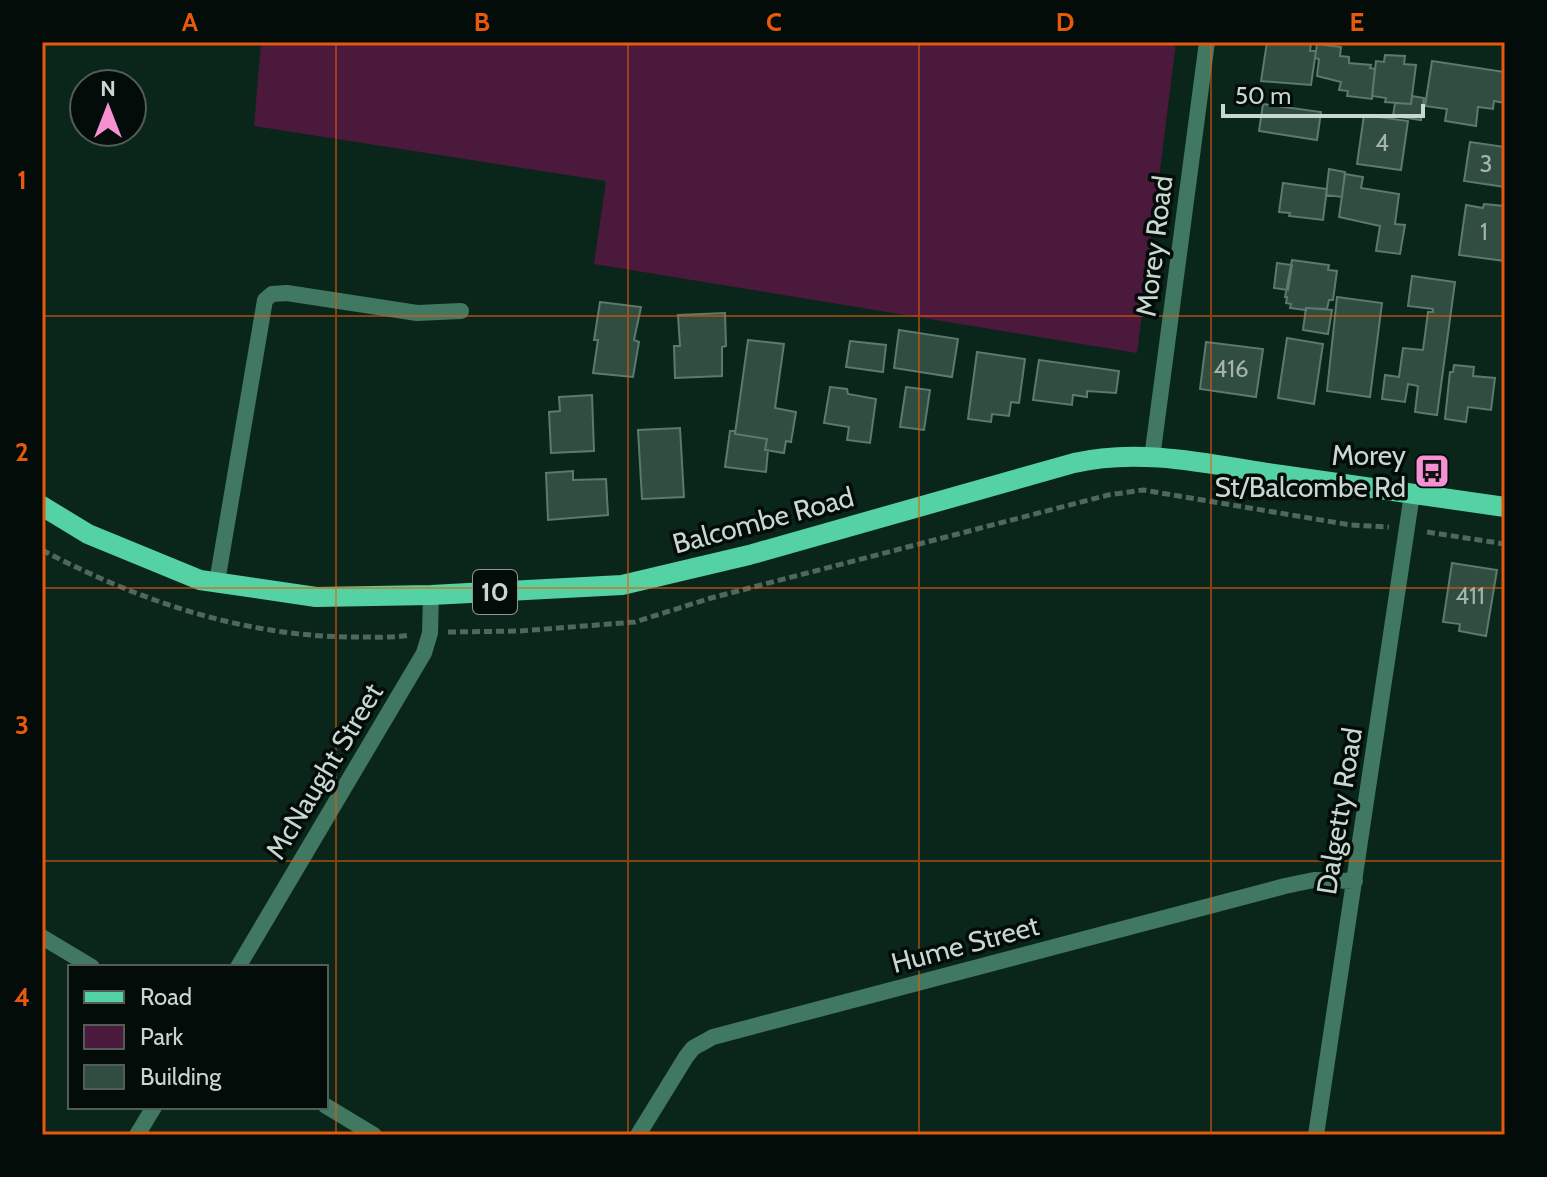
<svg xmlns="http://www.w3.org/2000/svg" width="1547" height="1177" viewBox="0 0 1547 1177" font-family="Cabin,sans-serif">
	<rect width="100%" height="100%" fill="#0a261b"/>
	<path fill="#4b193b" d="M 261,42 L 1176,42 L 1137,353 L 594,264 L 606,181 L 254,126 Z"/>
	<path fill="#314d41" stroke="#5b796c" stroke-width="2" d="M 1267,42 L 1311,43 L 1310,51 L 1316,51 L 1311,85 L 1261,81 Z
		M 1317,44 L 1341,47 L 1340,56 L 1349,57 L 1349,63 L 1371,65 L 1370,68 L 1375,69 L 1372,99 L 1347,96 L 1348,91 L 1339,90 L 1341,82 L 1317,76 L 1319,59 L 1315,58 Z
		M 1385,55 L 1405,56 L 1404,64 L 1416,65 L 1411,104 L 1385,102 L 1386,98 L 1372,96 L 1376,61 L 1384,62 Z
		M 1432,61 L 1505,72 L 1505,103 L 1494,101 L 1493,109 L 1478,107 L 1476,126 L 1445,121 L 1447,109 L 1425,106 Z
		M 1412,96 L 1424,98 L 1421,120 L 1393,116 L 1395,103 L 1411,104 Z
		M 1263,104 L 1321,112 L 1317,140 L 1259,131 Z
		M 1364,115 L 1408,121 L 1401,170 L 1357,164 Z
		M 1470,142 L 1505,147 L 1505,187 L 1464,181 Z
		M 1329,169 L 1345,172 L 1342,197 L 1326,195 Z
		M 1345,174 L 1363,177 L 1361,188 L 1399,194 L 1395,224 L 1405,225 L 1400,254 L 1376,251 L 1380,226 L 1339,217 Z
		M 1283,183 L 1327,189 L 1323,220 L 1289,216 L 1290,213 L 1279,212 Z
		M 1484,204 L 1504,206 L 1505,261 L 1459,255 L 1466,205 L 1483,208 Z
		M 1292,260 L 1329,265 L 1328,270 L 1337,271 L 1333,300 L 1329,300 L 1327,309 L 1306,308 L 1306,310 L 1290,308 L 1291,304 L 1286,303 L 1287,297 L 1285,297 Z
		M 1277,263 L 1292,265 L 1288,290 L 1274,288 Z
		M 1412,276 L 1455,282 L 1437,415 L 1415,412 L 1418,386 L 1408,384 L 1405,402 L 1382,399 L 1385,375 L 1399,377 L 1403,348 L 1423,350 L 1428,312 L 1433,312 L 1433,309 L 1408,306 Z
		M 1337,297 L 1382,303 L 1370,397 L 1327,391 Z
		M 600,302 L 641,307 L 634,340 L 639,342 L 633,377 L 593,373 L 598,340 L 594,340 Z
		M 1306,308 L 1332,310 L 1328,334 L 1303,330 Z
		M 725,313 L 726,346 L 722,347 L 722,376 L 675,378 L 674,346 L 680,346 L 678,315 Z
		M 899,330 L 958,339 L 952,377 L 894,368 Z
		M 1287,338 L 1323,344 L 1314,404 L 1278,398 Z
		M 748,340 L 784,344 L 775,408 L 796,412 L 791,442 L 786,441 L 784,453 L 765,450 L 767,439 L 735,434 Z
		M 850,341 L 886,345 L 883,372 L 846,367 Z
		M 1206,342 L 1263,349 L 1256,397 L 1200,389 Z
		M 977,352 L 1025,359 L 1019,403 L 1011,402 L 1009,416 L 992,414 L 991,422 L 968,419 Z
		M 1039,360 L 1119,371 L 1116,393 L 1087,391 L 1087,397 L 1073,395 L 1072,405 L 1033,400 Z
		M 1454,365 L 1474,367 L 1473,376 L 1495,378 L 1491,410 L 1468,407 L 1466,422 L 1445,419 L 1450,372 L 1453,372 Z
		M 830,387 L 847,389 L 848,394 L 876,399 L 870,443 L 847,440 L 849,427 L 824,423 Z
		M 906,387 L 930,390 L 924,430 L 900,427 Z
		M 592,395 L 594,451 L 551,453 L 549,412 L 560,411 L 559,397 Z
		M 680,428 L 684,497 L 642,499 L 638,430 Z
		M 730,431 L 735,431 L 735,434 L 767,439 L 765,450 L 768,450 L 766,472 L 725,467 Z
		M 573,471 L 573,480 L 606,479 L 608,515 L 548,520 L 546,473 Z
		M 1452,563 L 1497,570 L 1486,636 L 1459,631 L 1460,624 L 1443,622 Z"/>
	<g fill="none" stroke-linecap="round" stroke-linejoin="round">
		<path stroke="#4f675d" stroke-width="5" stroke-dasharray="8 4" stroke-linecap="butt" d="M 1427,532 L 1505,544
			M 42,550 C 141,602 248,638 361,637 C 377,637 394,638 410,635
			M 448,632 L 520,631 L 635,622 L 711,598 L 1108,495 L 1143,490 L 1351,525 L 1389,527"/>
		<path stroke="#417861" stroke-width="16" d="M 1152,458 L 1207,42
			M 217,582 L 265,300 L 272,294 L 287,293 L 417,313 L 461,311
			M 42,937 L 92,967
			M 238,967 L 424,653 L 430,633 L 431,595
			M 326,1106 L 374,1135
			M 137,1135 L 154,1107
			M 638,1135 L 686,1057 L 693,1048 L 713,1037 L 1285,886 L 1314,880 L 1355,881
			M 1316,1135 L 1412,494"/>
		<path stroke="#54d2a3" stroke-width="20" d="M 42,506 L 88,534 L 200,580 L 316,597 L 431,595 L 622,585 L 749,555 L 1074,463 C 1141,447 1214,465 1281,475 C 1355,486 1430,496 1505,507"/>
	</g>
	<path fill="none" stroke="#e8590c" stroke-width="2" stroke-opacity="0.55" d="M 336,42 L 336,1135M 628,42 L 628,1135M 919,42 L 919,1135M 1211,42 L 1211,1135M 42,316 L 1505,316M 42,588 L 1505,588M 42,861 L 1505,861"/>
	<defs>
		<symbol id="bus-square" viewBox="-11 -11 22 22"><rect x="-9" y="-9" width="18" height="18" rx="4" fill="#f590d1" stroke="#030c08"/><path d="M-5-6H5V4H4V6H2V4H-2V6H-4V4H-5ZM-3.5-4V0h7V-4ZM-3.5 1.2v1.5H-2V1.2ZM2 1.2v1.5H3.5V1.2Z" fill="#111"/></symbol>
	</defs>
	<g fill-rule="evenodd">
		<use href="#bus-square" x="1412" y="451" width="40" height="40"/>
	</g>
	<g text-anchor="middle" stroke-width="7" stroke-linejoin="round" paint-order="stroke">
		<g font-size="24" fill="#a2b4ac">
			<text x="1382" y="151">4</text>
			<text x="1486" y="172">3</text>
			<text x="1484" y="240">1</text>
			<text x="1231" y="377">416</text>
			<text x="1470" y="604">411</text>
		</g>
		<rect fill="#030c08" stroke="#8d9a94" stroke-width="2" x="473" y="570" width="44" height="44" rx="6"/>
		<g font-size="26" font-weight="bold" fill="#c8d7d0">
			<text x="495" y="601">10</text>
		</g>
		<g font-size="28" fill="#c8d7d0" stroke="#030c08">
			<text transform="translate(1154 246) rotate(-83)" y="10">Morey Road</text>
			<text transform="translate(763 520) rotate(-15)" y="10">Balcombe Road</text>
			<text transform="translate(324 771) rotate(-59)" y="10">McNaught Street</text>
			<text transform="translate(1339 811) rotate(-81)" y="10">Dalgetty Road</text>
			<text transform="translate(965 944) rotate(-15)" y="10">Hume Street</text>
		</g>
		<g font-size="28" fill="#c8d7d0" stroke="#030c08" text-anchor="end">
			<text x="1406" y="465">Morey<tspan x="1406" dy="32">St/Balcombe Rd</tspan></text>
		</g>
	</g>
	<rect width="1547" height="1177" fill="none" stroke="#030c08" stroke-width="88"/>
	<rect x="68" y="965" width="260" height="144" fill="#030c08" stroke="#525d58" stroke-width="2"/>
	<rect x="84" y="991" width="40" height="12" fill="#54d2a3" stroke="#525d58" stroke-width="2"/>
	<text x="140" y="1005" font-size="24" fill="#c8d7d0">Road</text>
	<rect x="84" y="1025" width="40" height="24" fill="#4b193b" stroke="#525d58" stroke-width="2"/>
	<text x="140" y="1045" font-size="24" fill="#c8d7d0">Park</text>
	<rect x="84" y="1065" width="40" height="24" fill="#314d41" stroke="#525d58" stroke-width="2"/>
	<text x="140" y="1085" font-size="24" fill="#c8d7d0">Building</text>
	<g transform="translate(108 108)"><circle r="38" fill="#030c08" stroke="#525d58" stroke-width="2"/>
	<path d="M0-6L14 30L0 20L-14 30Z" fill="#f590d1"/>
	<text y="-12" font-size="22" font-weight="bold" text-anchor="middle" fill="#c8d7d0">N</text>
	</g>
	<path d="M1223 104v12h200v-12" fill="none" stroke="#c8d7d0" stroke-width="4"/>
	<text x="1235" y="104" font-size="24" fill="#c8d7d0" stroke="#030c08" stroke-width="6" paint-order="stroke">50 m</text>
	<rect x="44" y="44" width="1459" height="1089" fill="none" stroke="#e8590c" stroke-width="3"/>
	<g font-size="26" text-anchor="middle" font-weight="bold" fill="#e8590c">
		<text x="190" y="31">A</text>
		<text x="482" y="31">B</text>
		<text x="774" y="31">C</text>
		<text x="1065" y="31">D</text>
		<text x="1357" y="31">E</text>
		<text x="22" y="189">1</text>
		<text x="22" y="461">2</text>
		<text x="22" y="734">3</text>
		<text x="22" y="1006">4</text>
	</g>
</svg>
